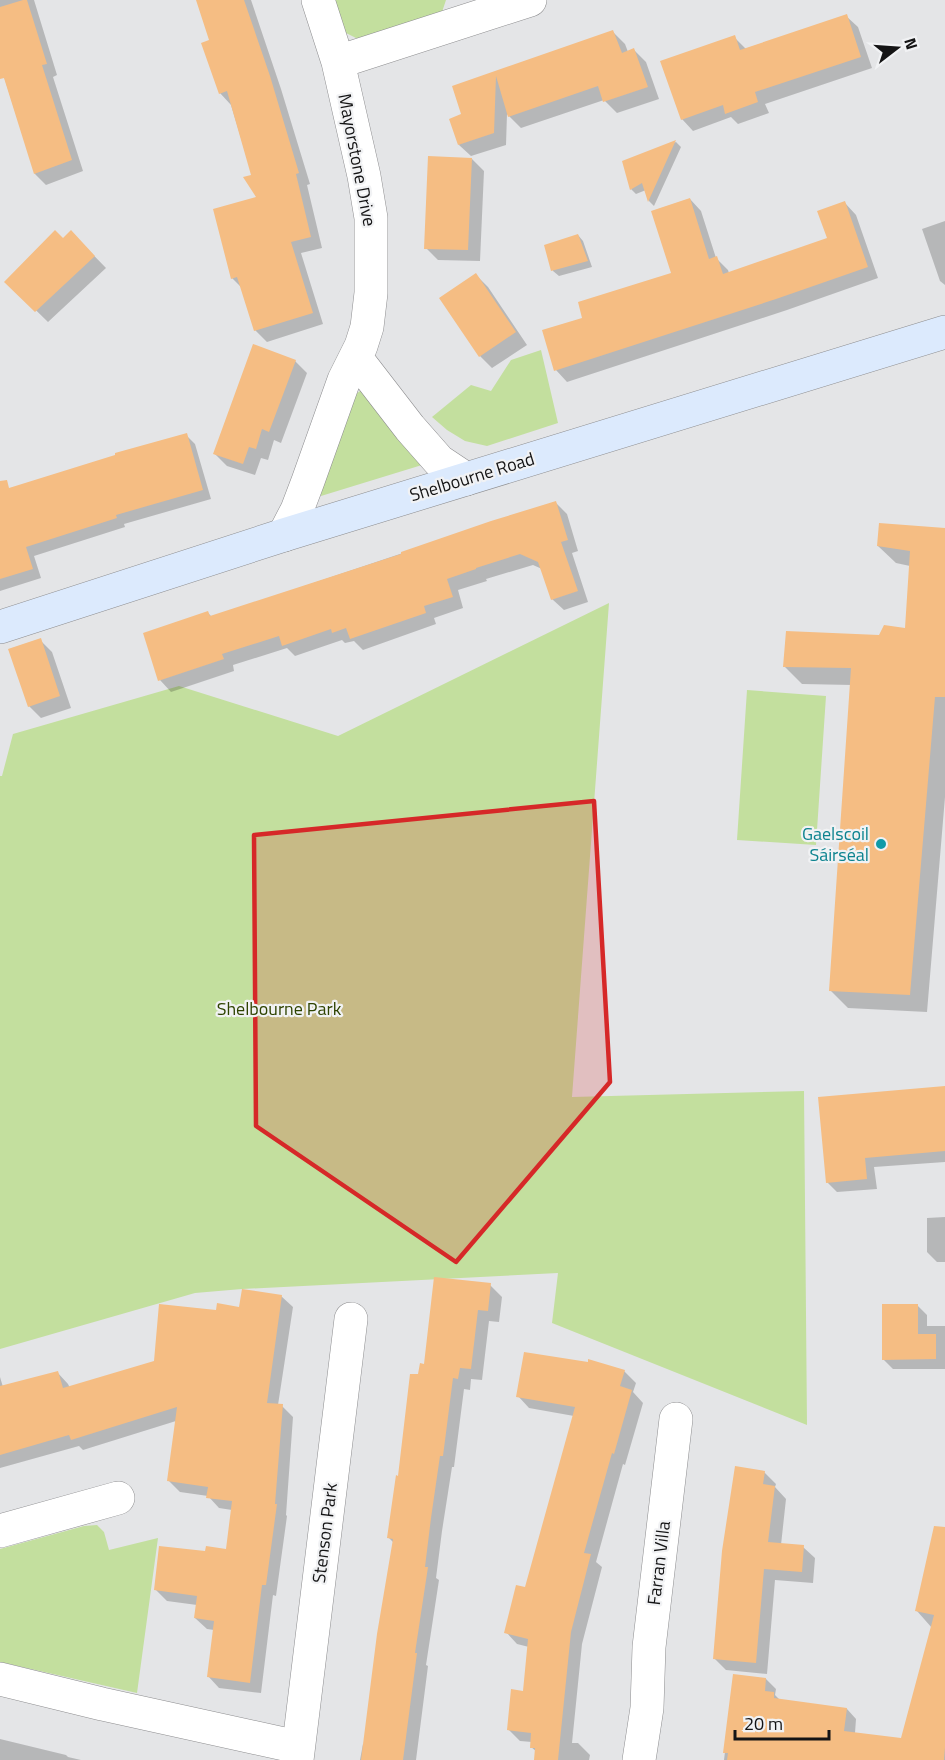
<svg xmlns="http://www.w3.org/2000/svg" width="945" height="1760" viewBox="0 0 945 1760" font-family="'Titillium Web',sans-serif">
	<rect width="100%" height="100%" fill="#e4e5e7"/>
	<path fill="#c3df9e" d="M 334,0 L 446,0 L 442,12 L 358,39 L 344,32 Z
		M 541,350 L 558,423 L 487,446 L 465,441 L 447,430 L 432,417 L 471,385 L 491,391 L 511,360 Z
		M 366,389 L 422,465 L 321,496 L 319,488 L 349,399 L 360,391 Z
		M 609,603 L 572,1097 L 804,1091 L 807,1425 L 552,1323 L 558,1273 L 242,1289 L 195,1293 L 0,1349 L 0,776 L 2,776 L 13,734 L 179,686 L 338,736 Z
		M 747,690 L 826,696 L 816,845 L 737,840 Z
		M 97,1525 L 104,1532 L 109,1550 L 158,1538 L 137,1693 L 0,1662 L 0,1549 L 84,1526 Z"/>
	<path fill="#0003" d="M 0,0 L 34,0 L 57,75 L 53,77 L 83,171 L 46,185 L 35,174 L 0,64 Z
		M 198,0 L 251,0 L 281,89 L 310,184 L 307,185 L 322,248 L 301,253 L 323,324 L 267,342 L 255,330 L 243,289 L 232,278 L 259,198 L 231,105 L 220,93 L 211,41 Z
		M 846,16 L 858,27 L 872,68 L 765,104 L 769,113 L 738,124 L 731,117 L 693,131 L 682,119 L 734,37 L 746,49 Z
		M 613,32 L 625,44 L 628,52 L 634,50 L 646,62 L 659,99 L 617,113 L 604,100 L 521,128 L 507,114 L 506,145 L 471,156 L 459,145 L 463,115 L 454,87 Z
		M 676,142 L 681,147 L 654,206 L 649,201 L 646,190 L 636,194 L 631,189 L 624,162 Z
		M 472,159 L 484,171 L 480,261 L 438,260 L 426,248 Z
		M 690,199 L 701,211 L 716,258 L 728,270 L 729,273 L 829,239 L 845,203 L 856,215 L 878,278 L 787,310 L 567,382 L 556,370 L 584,319 L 673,274 Z
		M 945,221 L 945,285 L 940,281 L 922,229 Z
		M 71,232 L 106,268 L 48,322 L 7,282 L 63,240 Z
		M 578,235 L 583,241 L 592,267 L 559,276 L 553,271 L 546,246 Z
		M 476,275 L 488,287 L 527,345 L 492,368 L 480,356 L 441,298 Z
		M 295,361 L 307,373 L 281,443 L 274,440 L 268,460 L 261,458 L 255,475 L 227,466 L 215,454 Z
		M 186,435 L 195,444 L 211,499 L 124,524 L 125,527 L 34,556 L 41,578 L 0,591 L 0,493 Z
		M 555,502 L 567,514 L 578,551 L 572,553 L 588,602 L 564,610 L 552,599 L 542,569 L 533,565 L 486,579 L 487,581 L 458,590 L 463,608 L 434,618 L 436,624 L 363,650 L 354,641 L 345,643 L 342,640 L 295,656 L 287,648 L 233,665 L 234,671 L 171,692 L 160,680 L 208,613 L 212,617 Z
		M 945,530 L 945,797 L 927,1012 L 848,1008 L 830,990 L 852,685 L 802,684 L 785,667 L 907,629 L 910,566 L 896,563 L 878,546 Z
		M 40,640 L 52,652 L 71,708 L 41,718 L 29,706 Z
		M 945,1088 L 945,1162 L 874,1167 L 877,1189 L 837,1192 L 827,1182 Z
		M 945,1217 L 945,1262 L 937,1262 L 927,1252 L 927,1218 Z
		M 490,1285 L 502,1297 L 499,1322 L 489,1321 L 482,1380 L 471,1379 L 470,1390 L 464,1389 L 454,1467 L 452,1467 L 442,1531 L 436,1578 L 439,1580 L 426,1665 L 428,1666 L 416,1760 L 360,1760 L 363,1744 L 364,1745 L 394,1543 L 389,1538 L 420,1376 L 425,1365 Z
		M 281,1296 L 293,1307 L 278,1405 L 282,1406 L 293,1417 L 286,1515 L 287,1516 L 276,1596 L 273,1595 L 261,1693 L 219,1688 L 208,1676 L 214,1630 L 207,1629 L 195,1618 L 197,1605 L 167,1601 L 156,1590 L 207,1553 L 228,1551 L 232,1510 L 219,1508 L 208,1496 L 180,1492 L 169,1481 L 176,1421 L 83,1450 L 79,1446 L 0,1468 L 0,1377 L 3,1387 L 57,1372 L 68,1384 L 70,1388 L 155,1362 L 217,1311 L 240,1308 Z
		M 917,1305 L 927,1315 L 927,1326 L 945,1326 L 945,1369 L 893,1369 L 883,1359 Z
		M 624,1371 L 636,1383 L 633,1392 L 643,1403 L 625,1465 L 623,1464 L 596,1562 L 602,1567 L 582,1644 L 572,1743 L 578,1743 L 590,1755 L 589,1760 L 536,1760 L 537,1752 L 531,1747 L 532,1742 L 520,1741 L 508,1729 L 525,1692 L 529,1647 L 517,1644 L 506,1632 L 526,1589 L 574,1416 L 529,1408 L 518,1396 Z
		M 764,1472 L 776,1484 L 775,1487 L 786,1499 L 781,1545 L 803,1547 L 815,1558 L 813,1583 L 775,1580 L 767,1674 L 726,1670 L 714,1658 Z
		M 945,1535 L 945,1760 L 724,1760 L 734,1676 L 766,1679 L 776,1689 L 775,1695 L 780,1700 L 847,1709 L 856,1719 L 855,1733 L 902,1740 L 932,1628 L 917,1611 Z
		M 0,1739 L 66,1755 L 68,1757 L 81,1760 L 0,1760 Z"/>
	<path fill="#f5bd83" d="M 23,0 L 27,0 L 47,64 L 42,65 L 72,160 L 34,174 L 4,78 L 0,79 L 0,7 Z
		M 196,0 L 244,0 L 270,76 L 299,173 L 296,174 L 311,237 L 291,242 L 313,313 L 254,331 L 237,277 L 231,279 L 213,209 L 256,197 L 243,177 L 251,175 L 227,91 L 219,94 L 201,43 L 209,40 Z
		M 847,14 L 861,57 L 755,92 L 758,102 L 725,114 L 723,105 L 681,120 L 660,61 L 735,35 L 740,50 Z
		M 613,30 L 622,53 L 634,48 L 648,87 L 603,102 L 598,86 L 508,117 L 496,76 L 494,133 L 458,145 L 449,119 L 461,114 L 452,86 Z
		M 676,140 L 648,202 L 642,183 L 630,190 L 622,161 Z
		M 428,156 L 472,158 L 468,250 L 424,249 Z
		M 690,198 L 709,259 L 717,256 L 723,274 L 827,238 L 817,211 L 845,201 L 868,267 L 776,299 L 554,371 L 542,330 L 582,318 L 578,302 L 671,273 L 651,211 Z
		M 55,230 L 63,238 L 71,230 L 95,256 L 35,312 L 4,282 Z
		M 578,234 L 588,261 L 551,271 L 544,245 Z
		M 476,273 L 516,332 L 479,357 L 439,298 Z
		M 253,344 L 296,360 L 269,432 L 262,429 L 256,449 L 249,447 L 243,464 L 213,454 Z
		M 187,433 L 203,490 L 116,515 L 117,518 L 26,547 L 33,569 L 0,579 L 0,481 L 7,480 L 9,488 L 115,455 L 115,453 Z
		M 556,501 L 568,540 L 561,542 L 578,591 L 551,600 L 538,562 L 520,554 L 476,568 L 476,569 L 447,579 L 453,597 L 424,606 L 426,613 L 350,639 L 346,628 L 332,633 L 331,629 L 282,646 L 279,636 L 222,654 L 224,659 L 158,681 L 143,633 L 208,611 L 210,616 L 401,554 L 401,552 L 491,521 Z
		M 879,523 L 945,528 L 945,697 L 935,697 L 910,995 L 829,991 L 851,668 L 783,667 L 786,631 L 879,635 L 884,625 L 905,628 L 910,551 L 877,546 Z
		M 41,638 L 60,696 L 28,707 L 8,649 Z
		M 945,1086 L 945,1151 L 865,1158 L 867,1179 L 826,1183 L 818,1097 Z
		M 434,1277 L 491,1283 L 488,1311 L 478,1310 L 471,1369 L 460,1368 L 458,1379 L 453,1378 L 443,1456 L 440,1456 L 431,1518 L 425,1567 L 428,1567 L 415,1653 L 417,1653 L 403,1760 L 361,1760 L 377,1634 L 393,1539 L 387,1538 L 396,1475 L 398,1476 L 410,1374 L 418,1374 L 420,1363 L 424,1364 Z
		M 242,1289 L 282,1295 L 267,1403 L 283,1404 L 275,1504 L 277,1504 L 266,1585 L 262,1585 L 250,1683 L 207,1677 L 214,1621 L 194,1618 L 197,1596 L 154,1590 L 159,1546 L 205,1551 L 206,1546 L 226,1549 L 232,1501 L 206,1498 L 208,1487 L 167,1481 L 177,1407 L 71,1440 L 69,1435 L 0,1455 L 0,1386 L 58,1371 L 63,1388 L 154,1361 L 159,1304 L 216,1310 L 217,1303 L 239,1307 Z
		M 882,1304 L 918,1304 L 918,1334 L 936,1334 L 936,1359 L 882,1360 Z
		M 524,1352 L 588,1362 L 588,1359 L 625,1370 L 620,1386 L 632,1390 L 614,1454 L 612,1453 L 584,1553 L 591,1554 L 571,1632 L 558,1760 L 534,1760 L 535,1748 L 530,1748 L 531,1733 L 507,1730 L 511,1689 L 523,1691 L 528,1639 L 504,1633 L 516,1585 L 525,1587 L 575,1407 L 516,1397 Z
		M 735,1466 L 765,1471 L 763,1484 L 775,1486 L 768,1542 L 804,1545 L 802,1572 L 764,1569 L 756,1663 L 713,1659 L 722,1551 Z
		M 934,1526 L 945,1527 L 945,1747 L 944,1760 L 727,1760 L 728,1753 L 723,1753 L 733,1674 L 766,1678 L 765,1691 L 774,1692 L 774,1698 L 847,1708 L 844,1731 L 901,1738 L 934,1615 L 915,1611 Z"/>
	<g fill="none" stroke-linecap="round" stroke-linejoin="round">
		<defs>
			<path id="minor" d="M 338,62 L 530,0
				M 356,358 L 410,428 L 439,461 L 466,479
				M 284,535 L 297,510 L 308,481 L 344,380 L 361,346 L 367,327 L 371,293 L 371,218 L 364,176 L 338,62 L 318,0
				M 0,1531 L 118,1498
				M 0,1679 L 102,1704 L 298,1747
				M 297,1760 L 351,1319
				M 639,1760 L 647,1708 L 649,1647 L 676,1419"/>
			<path id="secondary" d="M 0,627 L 284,535 L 945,332"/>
		</defs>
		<use href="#minor" stroke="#8d8d8f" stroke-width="34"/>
		<use href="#secondary" stroke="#8d8d8f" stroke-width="34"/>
		<use href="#minor" stroke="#fff" stroke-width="33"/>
		<use href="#secondary" stroke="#dceafd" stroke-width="33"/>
	</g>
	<path fill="#d62828" fill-opacity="0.2" stroke="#d62828" stroke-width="4.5" stroke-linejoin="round" d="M 594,801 L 610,1082 L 456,1262 L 256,1126 L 254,835 Z"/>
	<circle fill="#0f9aa8" stroke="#f1f2f4" stroke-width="2" cx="881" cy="844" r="6"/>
	<g text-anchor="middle" stroke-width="4.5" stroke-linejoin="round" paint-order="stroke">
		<g font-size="18" fill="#141415" stroke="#f1f2f4">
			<text transform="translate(357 160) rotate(79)" y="6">Mayorstone Drive</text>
			<text transform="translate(472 477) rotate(-17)" y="6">Shelbourne Road</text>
			<text transform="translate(325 1533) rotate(-83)" y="6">Stenson Park</text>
			<text transform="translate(659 1563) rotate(-83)" y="6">Farran Villa</text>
		</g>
		<g font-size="18" fill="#0d838f" stroke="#f1f2f4" text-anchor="end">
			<text x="869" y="840">Gaelscoil<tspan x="869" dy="21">Sáirséal</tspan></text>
		</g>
		<g font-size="18" fill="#2e4300" stroke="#f1f2f4">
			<text x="279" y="1015">Shelbourne Park</text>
		</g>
	</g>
	<g transform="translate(897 48) rotate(73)" stroke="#f1f2f4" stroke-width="4.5" paint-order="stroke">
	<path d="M0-4.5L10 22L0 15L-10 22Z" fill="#141415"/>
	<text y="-9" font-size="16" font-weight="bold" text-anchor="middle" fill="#141415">N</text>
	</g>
	<path d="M735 1730v9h94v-9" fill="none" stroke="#141415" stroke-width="3"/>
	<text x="744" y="1730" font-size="18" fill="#141415" stroke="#f1f2f4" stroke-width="4.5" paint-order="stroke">20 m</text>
</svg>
